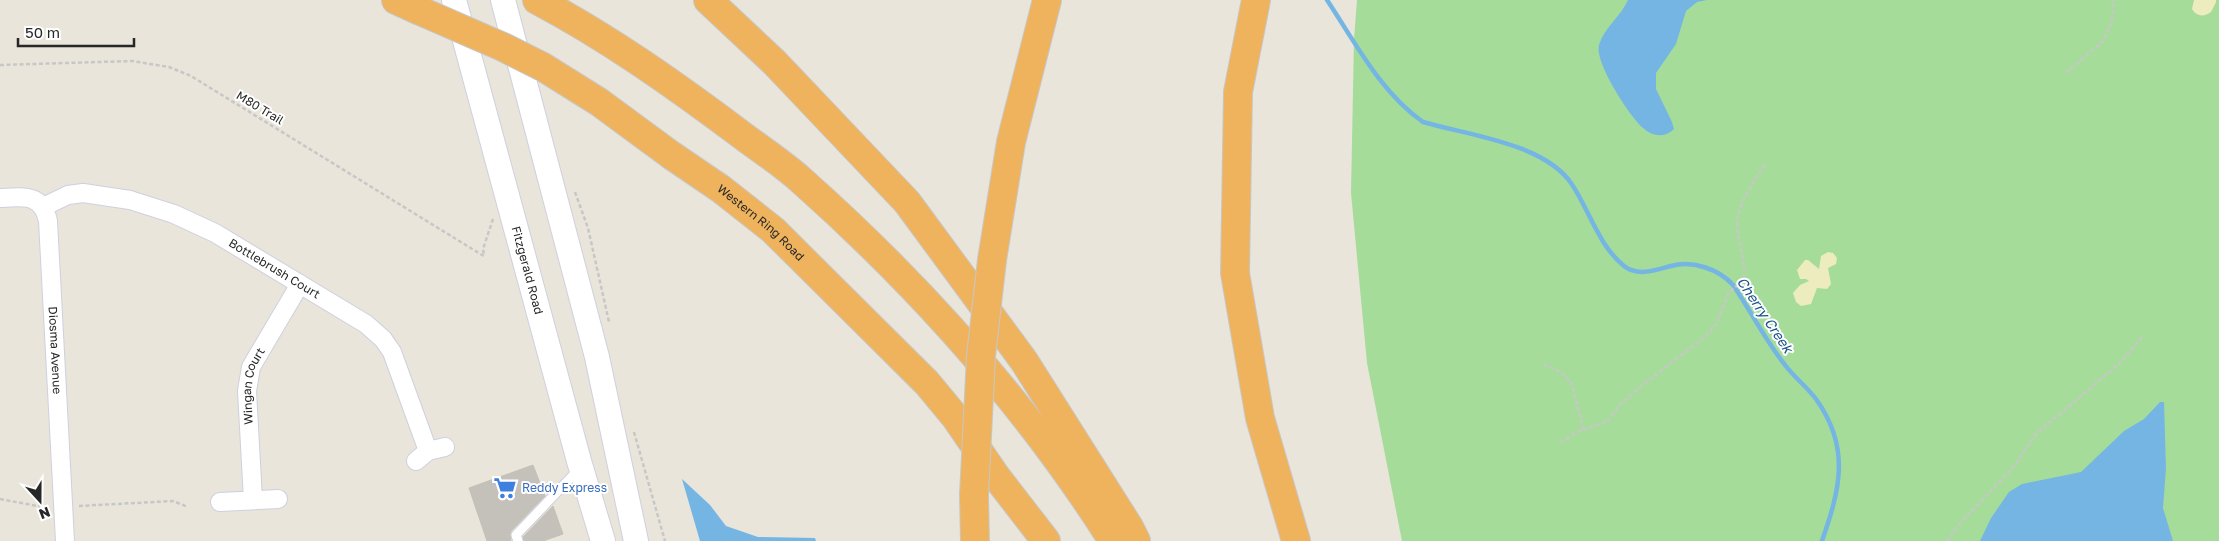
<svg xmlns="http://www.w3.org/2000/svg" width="2219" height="541" viewBox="0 0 2219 541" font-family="'Golos Text',sans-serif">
	<rect width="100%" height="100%" fill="#e9e5da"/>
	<path fill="#a6dc9a" d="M 1357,0 L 2219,0 L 2219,541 L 1402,541 L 1367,363 L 1351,193 L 1354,39 Z"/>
	<path fill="#ececbe" d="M 2194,0 L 2216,0 L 2216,2 L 2211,12 C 2204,17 2197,17 2192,9 Z
		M 1828,252 L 1833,253 L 1837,258 L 1836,264 L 1828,268 L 1831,284 L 1827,289 L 1817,288 L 1811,304 L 1801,306 L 1796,302 L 1793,293 L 1800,285 L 1809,281 L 1806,279 L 1800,279 L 1797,270 L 1805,260 L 1808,260 L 1819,269 L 1821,256 Z"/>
	<path fill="#74b5e4" d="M 1628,0 L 1707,0 L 1697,2 L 1686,11 L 1676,44 L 1656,73 L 1656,89 L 1672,122 L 1674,129 C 1665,138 1653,137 1643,128 C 1630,117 1594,62 1599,45 C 1604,28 1621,16 1628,0 Z
		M 2160,402 L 2164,402 L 2166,468 L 2163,508 L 2173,541 L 1980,541 L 1991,518 L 2009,492 L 2022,484 L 2081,472 L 2124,431 L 2144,419 Z
		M 682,479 L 710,505 L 726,526 L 758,537 L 815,538 L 816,541 L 700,541 Z"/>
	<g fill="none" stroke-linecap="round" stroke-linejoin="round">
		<path stroke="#74b5e4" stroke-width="4.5" d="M 1327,0 C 1355,42 1381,93 1423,122 C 1467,135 1543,143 1571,183 C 1589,209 1598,245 1624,266 C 1638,277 1656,270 1671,266 C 1692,260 1719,269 1733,285 C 1751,311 1765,340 1785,365 C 1794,377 1807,387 1816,399 C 1851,448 1840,489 1822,541"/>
	</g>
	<path fill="#c4c1ba" stroke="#c4c0b4" d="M 533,465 L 545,496 L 511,531 L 510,534 L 511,541 L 487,541 L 469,488 Z
		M 553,506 L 563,534 L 543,541 L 524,541 L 523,537 Z"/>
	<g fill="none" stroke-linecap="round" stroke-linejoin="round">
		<defs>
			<path id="service" d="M 518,541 L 516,535 L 579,469"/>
			<g id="minor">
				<path id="s1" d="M 0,198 C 23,197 42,193 48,221 L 65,541"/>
				<path id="s2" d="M 43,207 L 68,195 L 83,193 L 130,200 L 174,214 L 215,233 L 366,324 L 383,339 L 392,352 L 428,451"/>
				<path d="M 416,461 L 428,451 L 445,447"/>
				<path id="s3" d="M 253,500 L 247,391 L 251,367 L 300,284"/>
				<path d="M 220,502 L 278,499"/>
			</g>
			<g id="secondary">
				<path id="s4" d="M 454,0 L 579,461 L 603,541"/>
				<path d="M 503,0 L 597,357 L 636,541"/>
			</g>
			<g id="motorway">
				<path d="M 396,0 L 418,10"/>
				<path d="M 537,0 C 607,37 672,83 735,130 C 757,147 781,162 802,181 C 920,286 1028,407 1113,541"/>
				<path d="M 708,0 L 775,63 L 907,202 L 1024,361 L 1129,527 L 1136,541"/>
				<path d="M 1256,0 L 1238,92 L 1235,273 L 1260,418 L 1296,541"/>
				<path id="s5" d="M 543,67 L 599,102 L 671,155 L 721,189 L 773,230 L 927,383 L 956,418 L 995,475 L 1046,541"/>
				<path d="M 992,260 L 1011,142 L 1047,0"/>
				<path d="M 974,495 L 975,541"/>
			</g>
		</defs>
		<use href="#service" stroke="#cfd0df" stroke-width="11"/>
		<use href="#minor" stroke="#cfd0df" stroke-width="20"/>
		<use href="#secondary" stroke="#cfd0df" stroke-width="26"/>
		<use href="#motorway" stroke="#c7c7c7" stroke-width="30"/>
		<path stroke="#c7c7c7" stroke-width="2.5" stroke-dasharray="4 2.5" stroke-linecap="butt" d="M 0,65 L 132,61 L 169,67 L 191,76 L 482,255 L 484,256 L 483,249 L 493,219
			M 2066,73 L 2103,41 L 2111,25 L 2114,0
			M 575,192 L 588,228 L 609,322
			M 1544,364 L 1562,373 L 1572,384 L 1583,429
			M 634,432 L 665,541
			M 1561,443 L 1575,433 L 1607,421 L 1620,405 L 1645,383 L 1706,336 L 1716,324 L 1729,292 L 1743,281 C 1747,266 1740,249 1738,234 C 1733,207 1753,184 1766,162
			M 0,499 L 48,508
			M 79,506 L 173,501 L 188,507
			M 1947,541 L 1960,523 L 2011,470 L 2036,434 L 2120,363 L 2143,336"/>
		<use href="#service" stroke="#fff" stroke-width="9"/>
		<use href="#minor" stroke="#fff" stroke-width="18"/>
		<use href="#secondary" stroke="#fff" stroke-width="24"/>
		<use href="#motorway" stroke="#f0b35d" stroke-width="28"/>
		<defs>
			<path id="motorway-bridge" d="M 418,10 L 503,47 L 543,67
				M 974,495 L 981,356 L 992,260"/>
		</defs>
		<use href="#motorway-bridge" stroke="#c7c7c7" stroke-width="30" stroke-linecap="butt"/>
		<use href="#motorway-bridge" stroke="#f0b35d" stroke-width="28"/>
	</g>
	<defs>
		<symbol id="supermarket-bare" viewBox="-9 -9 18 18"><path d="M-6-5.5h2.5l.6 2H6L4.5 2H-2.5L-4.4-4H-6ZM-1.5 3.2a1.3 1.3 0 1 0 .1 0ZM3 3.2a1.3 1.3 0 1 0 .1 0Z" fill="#3f7fe0" stroke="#fff" stroke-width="2.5" paint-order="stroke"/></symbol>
	</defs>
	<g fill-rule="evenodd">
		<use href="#supermarket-bare" x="489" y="472" width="32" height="32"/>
	</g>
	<g text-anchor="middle" stroke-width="4" stroke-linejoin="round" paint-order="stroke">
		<g font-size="12" fill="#272727" stroke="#fff">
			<text transform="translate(260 108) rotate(31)" y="4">M80 Trail</text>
			<text dy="4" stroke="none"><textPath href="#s5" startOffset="268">Western Ring Road</textPath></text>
			<text dy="4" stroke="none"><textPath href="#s2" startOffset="251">Bottlebrush Court</textPath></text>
			<text dy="4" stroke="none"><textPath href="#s4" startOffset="280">Fitzgerald Road</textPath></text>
			<text dy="4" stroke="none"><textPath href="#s1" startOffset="190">Diosma Avenue</textPath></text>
			<text dy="4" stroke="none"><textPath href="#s3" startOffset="115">Wingan Court</textPath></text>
		</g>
		<g font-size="12" fill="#366cbe" stroke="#fff" text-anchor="start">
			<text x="522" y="492">Reddy Express</text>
		</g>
		<g font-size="14" font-style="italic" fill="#18528b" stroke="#fff">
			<text transform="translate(1765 315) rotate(56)" y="5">Cherry Creek</text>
		</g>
	</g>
	<g transform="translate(40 501) rotate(159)" stroke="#ffffff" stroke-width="4" paint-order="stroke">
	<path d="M0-4L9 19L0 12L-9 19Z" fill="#272727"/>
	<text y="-8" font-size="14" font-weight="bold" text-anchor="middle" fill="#272727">N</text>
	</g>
	<path d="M18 38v8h116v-8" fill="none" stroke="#272727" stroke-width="2.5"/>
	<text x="25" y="38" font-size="15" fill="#272727" stroke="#ffffff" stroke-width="4" paint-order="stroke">50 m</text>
</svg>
